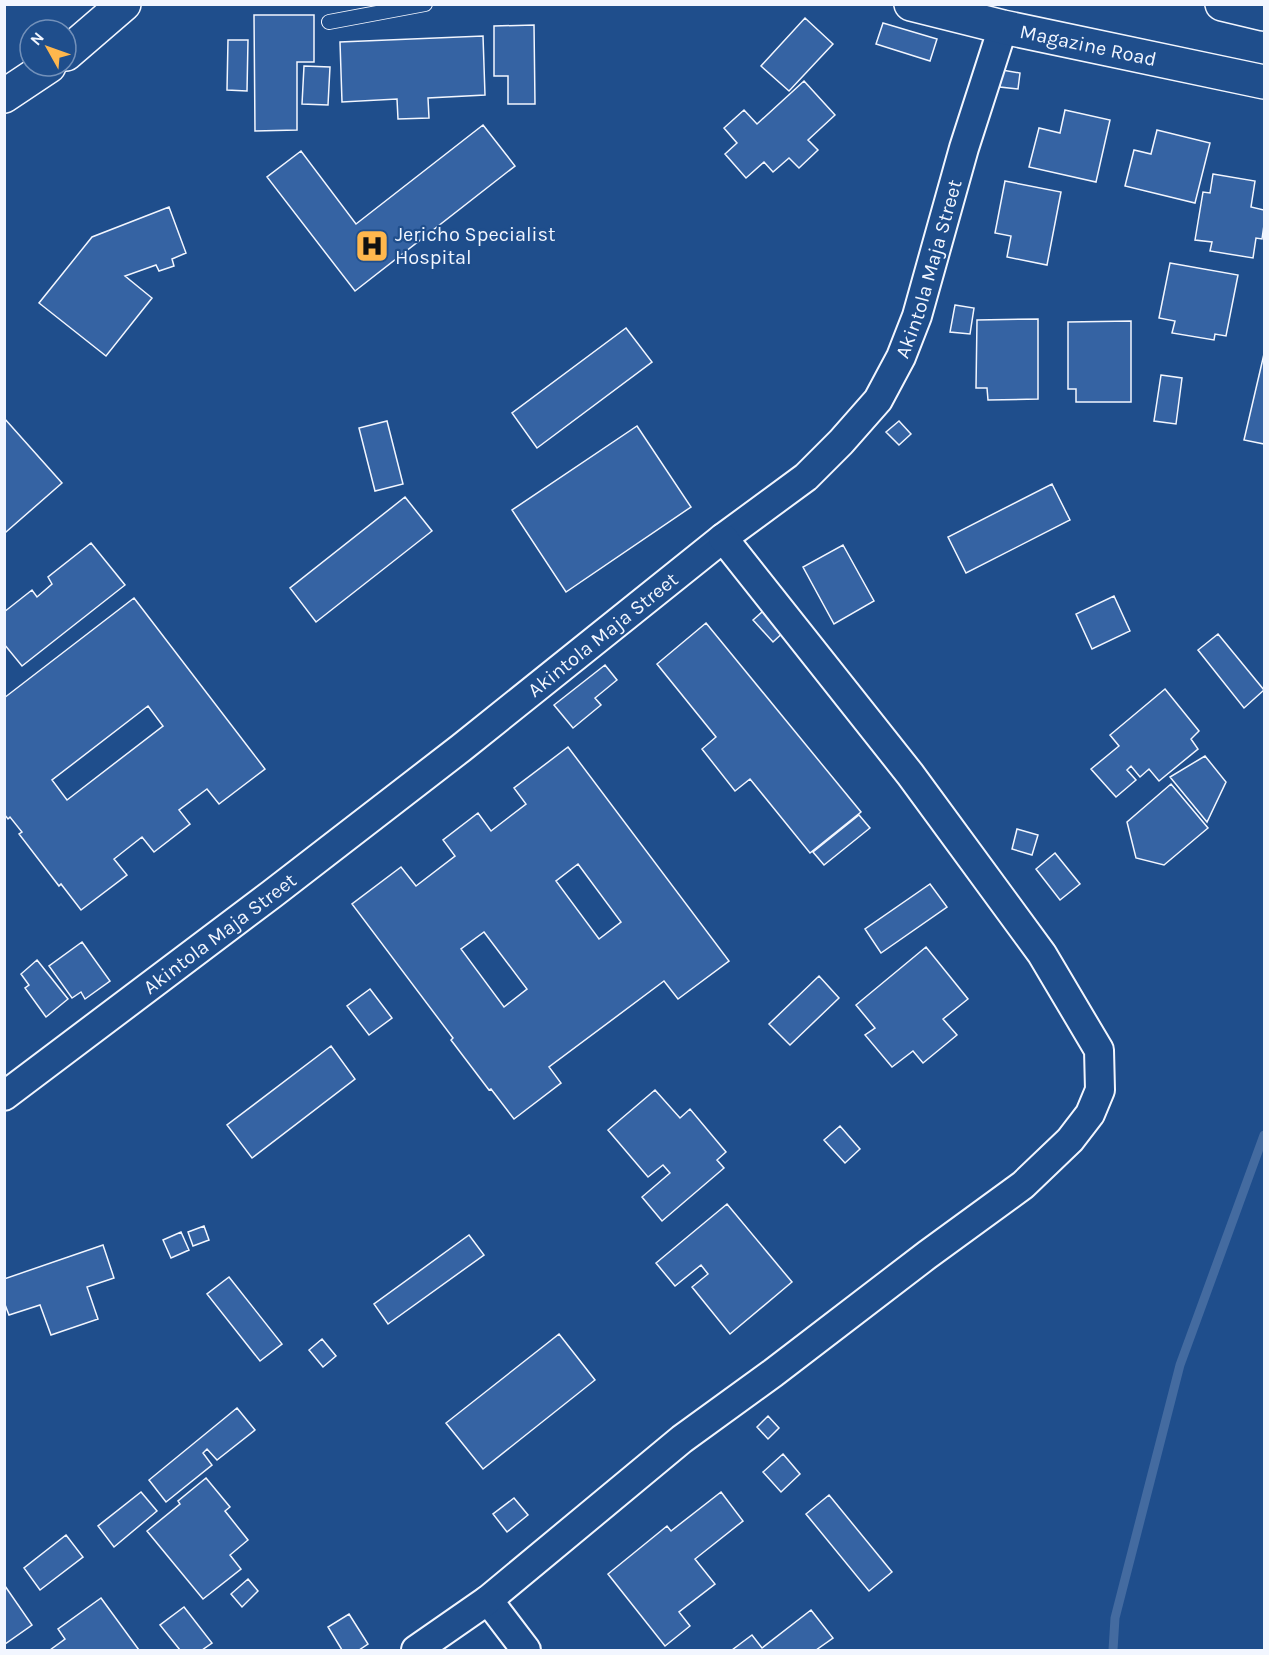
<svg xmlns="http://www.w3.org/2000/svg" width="1269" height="1655" viewBox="0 0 1269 1655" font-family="Karla,sans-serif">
	<rect width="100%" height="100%" fill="#1f4e8c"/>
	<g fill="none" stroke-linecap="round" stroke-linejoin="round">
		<path stroke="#446ba0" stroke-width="9" d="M 1113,1650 L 1115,1618 L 1180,1365 L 1264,1135"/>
	</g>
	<path fill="#3563a3" stroke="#f2f6ff" stroke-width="1.5" fill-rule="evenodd" d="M 254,15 L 314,15 L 314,62 L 297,62 L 297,130 L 255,131 Z
		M 805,18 L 833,44 L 789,91 L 761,66 Z
		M 883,23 L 937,39 L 930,61 L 876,44 Z
		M 534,25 L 535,104 L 508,104 L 508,76 L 494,76 L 494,26 Z
		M 483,36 L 485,95 L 428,98 L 429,118 L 398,119 L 397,99 L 342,102 L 340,42 Z
		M 228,40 L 248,40 L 247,91 L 227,90 Z
		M 304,66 L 330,67 L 328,105 L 302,104 Z
		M 1002,70 L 1020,73 L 1018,89 L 1000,87 Z
		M 804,81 L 835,115 L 808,140 L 818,150 L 799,168 L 789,158 L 773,172 L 764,162 L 746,178 L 725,154 L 737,143 L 724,128 L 744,110 L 757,124 Z
		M 1065,110 L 1110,120 L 1096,182 L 1029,167 L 1039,128 L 1060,133 Z
		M 483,125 L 515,166 L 355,291 L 267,177 L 301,151 L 356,224 Z
		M 1157,130 L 1210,143 L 1195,203 L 1125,186 L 1134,150 L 1151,154 Z
		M 1213,174 L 1255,181 L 1251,207 L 1264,210 L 1264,225 L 1262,239 L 1256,238 L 1253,258 L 1210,251 L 1212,242 L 1195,240 L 1203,192 L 1210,193 Z
		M 1005,181 L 1061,192 L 1047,265 L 1007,257 L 1011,236 L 995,233 Z
		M 169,207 L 186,253 L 172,259 L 174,266 L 159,271 L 156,265 L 125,276 L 152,298 L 106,356 L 39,303 L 92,237 Z
		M 1170,263 L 1238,275 L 1226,336 L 1215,334 L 1214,340 L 1172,333 L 1175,321 L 1159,318 Z
		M 955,305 L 974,308 L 970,334 L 950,332 Z
		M 1038,319 L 1038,399 L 988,400 L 987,388 L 976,388 L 977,320 Z
		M 1131,321 L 1131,402 L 1076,402 L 1076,389 L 1068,389 L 1068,322 Z
		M 626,328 L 652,362 L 537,448 L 512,413 Z
		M 1264,354 L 1264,444 L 1244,440 Z
		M 1161,375 L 1182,378 L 1176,424 L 1154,421 Z
		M 4,418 L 62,483 L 6,532 L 4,530 Z
		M 387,421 L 403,484 L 375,491 L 359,428 Z
		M 899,421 L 911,434 L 899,445 L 886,432 Z
		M 637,426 L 691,507 L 566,592 L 512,510 Z
		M 1052,484 L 1070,520 L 966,573 L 948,537 Z
		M 405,497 L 432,531 L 316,622 L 290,588 Z
		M 91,543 L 125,585 L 22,666 L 4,644 L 4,612 L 32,590 L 37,597 L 52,584 L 48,577 Z
		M 843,545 L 874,601 L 834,624 L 803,567 Z
		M 1114,596 L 1130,631 L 1092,649 L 1076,614 Z
		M 134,598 L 265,769 L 219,804 L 207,789 L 179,810 L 190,824 L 154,852 L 142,837 L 114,859 L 127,875 L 81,910 L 61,884 L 59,886 L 19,834 L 22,832 L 10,817 L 8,819 L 4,814 L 4,698 ZM 148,706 L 163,726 L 67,800 L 52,780 Z
		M 770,605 L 789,627 L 773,642 L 753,620 Z
		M 706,623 L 861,812 L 810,853 L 750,779 L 735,791 L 702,749 L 716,737 L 657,664 Z
		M 1218,634 L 1264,690 L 1244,708 L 1198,650 Z
		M 605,665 L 617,680 L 595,698 L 601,705 L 573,728 L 554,705 Z
		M 1165,689 L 1199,731 L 1191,739 L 1198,749 L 1159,781 L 1149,769 L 1140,777 L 1131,766 L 1127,770 L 1136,780 L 1116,797 L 1091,769 L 1119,746 L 1110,735 Z
		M 568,747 L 729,961 L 678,999 L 664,981 L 549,1067 L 561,1083 L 514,1119 L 491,1089 L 489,1090 L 451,1040 L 453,1038 L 352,904 L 401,867 L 416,886 L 455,856 L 443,840 L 478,813 L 491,831 L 526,804 L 514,788 ZM 578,864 L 621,922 L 599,939 L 556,881 ZM 484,932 L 527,989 L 504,1007 L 461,949 Z
		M 1205,756 L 1226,782 L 1207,822 L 1170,777 Z
		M 1171,784 L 1208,828 L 1164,865 L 1136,858 L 1127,822 Z
		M 859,815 L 870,828 L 824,865 L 813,852 Z
		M 1017,829 L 1038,835 L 1032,855 L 1012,849 Z
		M 1055,853 L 1080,884 L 1060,900 L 1036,869 Z
		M 930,884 L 947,907 L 881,953 L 865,929 Z
		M 82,942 L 110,981 L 85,999 L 81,992 L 72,998 L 49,966 Z
		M 926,947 L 968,999 L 943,1019 L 957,1035 L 923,1063 L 913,1051 L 892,1067 L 865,1035 L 875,1028 L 856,1005 Z
		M 37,960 L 68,999 L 46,1017 L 25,988 L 29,985 L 21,974 Z
		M 819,976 L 839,998 L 790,1045 L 769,1024 Z
		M 370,989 L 392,1018 L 369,1035 L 347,1006 Z
		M 331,1046 L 355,1079 L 252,1158 L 227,1125 Z
		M 655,1090 L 680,1118 L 690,1109 L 726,1152 L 717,1160 L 724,1168 L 662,1221 L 642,1197 L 670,1173 L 663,1165 L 648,1177 L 608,1130 Z
		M 840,1126 L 860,1149 L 845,1163 L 824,1140 Z
		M 727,1204 L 792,1282 L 730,1334 L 692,1287 L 708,1274 L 701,1265 L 675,1286 L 656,1263 Z
		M 204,1226 L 209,1240 L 193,1246 L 188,1232 Z
		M 181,1232 L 189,1250 L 171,1258 L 163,1240 Z
		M 469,1235 L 484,1255 L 388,1324 L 374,1304 Z
		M 103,1245 L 114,1278 L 87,1287 L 98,1319 L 51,1335 L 40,1305 L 9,1315 L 4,1302 L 4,1279 Z
		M 229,1277 L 282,1344 L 260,1361 L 207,1294 Z
		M 559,1334 L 595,1380 L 483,1469 L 446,1423 Z
		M 322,1339 L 336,1356 L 323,1367 L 309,1350 Z
		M 237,1408 L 255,1430 L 217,1460 L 207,1449 L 203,1453 L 212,1465 L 166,1502 L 149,1480 Z
		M 768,1416 L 779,1428 L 768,1439 L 757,1427 Z
		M 783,1454 L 800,1474 L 781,1492 L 763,1472 Z
		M 206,1478 L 230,1507 L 225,1511 L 248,1540 L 230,1555 L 241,1569 L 203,1599 L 147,1531 L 180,1504 L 178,1501 Z
		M 141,1492 L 157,1511 L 114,1547 L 98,1526 Z
		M 721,1492 L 743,1521 L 695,1559 L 715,1584 L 679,1612 L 690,1626 L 665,1646 L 608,1574 L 667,1526 L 671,1531 Z
		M 829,1495 L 892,1572 L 869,1591 L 806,1514 Z
		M 514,1498 L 528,1515 L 507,1532 L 493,1514 Z
		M 66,1535 L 83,1557 L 40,1590 L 24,1568 Z
		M 248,1579 L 258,1591 L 242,1607 L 231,1594 Z
		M 5,1586 L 32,1625 L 5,1644 L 4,1643 Z
		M 101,1598 L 139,1650 L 50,1650 L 65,1639 L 58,1629 Z
		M 184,1607 L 212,1643 L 202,1650 L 180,1650 L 160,1625 Z
		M 811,1610 L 833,1638 L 816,1650 L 732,1650 L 752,1635 L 762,1648 Z
		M 349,1614 L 368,1644 L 359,1650 L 342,1650 L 328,1627 Z"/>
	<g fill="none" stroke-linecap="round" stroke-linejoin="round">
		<defs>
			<path id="service" d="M 329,22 L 425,4"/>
			<g id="minor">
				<path id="s1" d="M 4,1096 L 272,894 L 461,748 L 723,538 L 806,477 L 841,442 L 878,400 L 901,357 L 917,316 L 964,148 L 1003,27"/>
				<path d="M 488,1600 L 526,1650"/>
				<path d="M 416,1650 L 488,1600 L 682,1439 L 773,1373 L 927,1255 L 1023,1185 L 1070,1140 L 1090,1114 L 1100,1090 L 1099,1050 L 1042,954 L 910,774 L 723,538"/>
			</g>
			<path id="tertiary" d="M 66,54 L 124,4
				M 4,96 L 49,66"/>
			<g id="primary">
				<path id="s2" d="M 911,4 L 1003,27 L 1264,82"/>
				<path d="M 1222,4 L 1264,14"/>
			</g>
		</defs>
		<use href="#service" stroke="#f2f6ff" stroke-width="16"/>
		<use href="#minor" stroke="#f2f6ff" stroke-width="32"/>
		<use href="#tertiary" stroke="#f2f6ff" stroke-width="36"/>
		<use href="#primary" stroke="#f2f6ff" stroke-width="36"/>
		<use href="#service" stroke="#1f4e8c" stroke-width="14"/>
		<use href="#minor" stroke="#1f4e8c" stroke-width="28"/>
		<use href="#tertiary" stroke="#1f4e8c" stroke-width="33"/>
		<use href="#primary" stroke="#1f4e8c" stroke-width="33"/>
	</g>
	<defs>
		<symbol id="hospital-square" viewBox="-11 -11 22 22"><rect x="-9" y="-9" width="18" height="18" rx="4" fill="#ffb74d" stroke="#1f4e8c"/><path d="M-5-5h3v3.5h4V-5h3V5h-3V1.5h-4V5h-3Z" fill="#111"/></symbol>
	</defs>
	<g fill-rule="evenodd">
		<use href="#hospital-square" x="353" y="227" width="38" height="38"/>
	</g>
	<g text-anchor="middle" stroke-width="4.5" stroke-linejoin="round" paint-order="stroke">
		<g font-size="20" fill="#f2f6ff" stroke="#1f4e8c">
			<text dy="7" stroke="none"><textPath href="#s2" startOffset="182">Magazine Road</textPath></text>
			<text dy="7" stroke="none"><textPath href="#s1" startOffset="1260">Akintola Maja Street</textPath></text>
			<text dy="7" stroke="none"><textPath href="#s1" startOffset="756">Akintola Maja Street</textPath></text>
			<text dy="7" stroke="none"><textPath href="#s1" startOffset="270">Akintola Maja Street</textPath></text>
		</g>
		<g font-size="20" fill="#f2f6ff" stroke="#1f4e8c" text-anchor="start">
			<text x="395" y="241">Jericho Specialist<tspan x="395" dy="23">Hospital</tspan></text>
		</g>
	</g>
	<rect width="1269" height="1655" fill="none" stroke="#f2f6ff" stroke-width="12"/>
	<g transform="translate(48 48) rotate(310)"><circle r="28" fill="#1f4e8c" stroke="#7391ba" stroke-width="1.5"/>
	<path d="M0-4.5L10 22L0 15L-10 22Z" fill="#ffb74d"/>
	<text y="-9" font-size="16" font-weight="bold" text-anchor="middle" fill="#f2f6ff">N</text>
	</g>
</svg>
